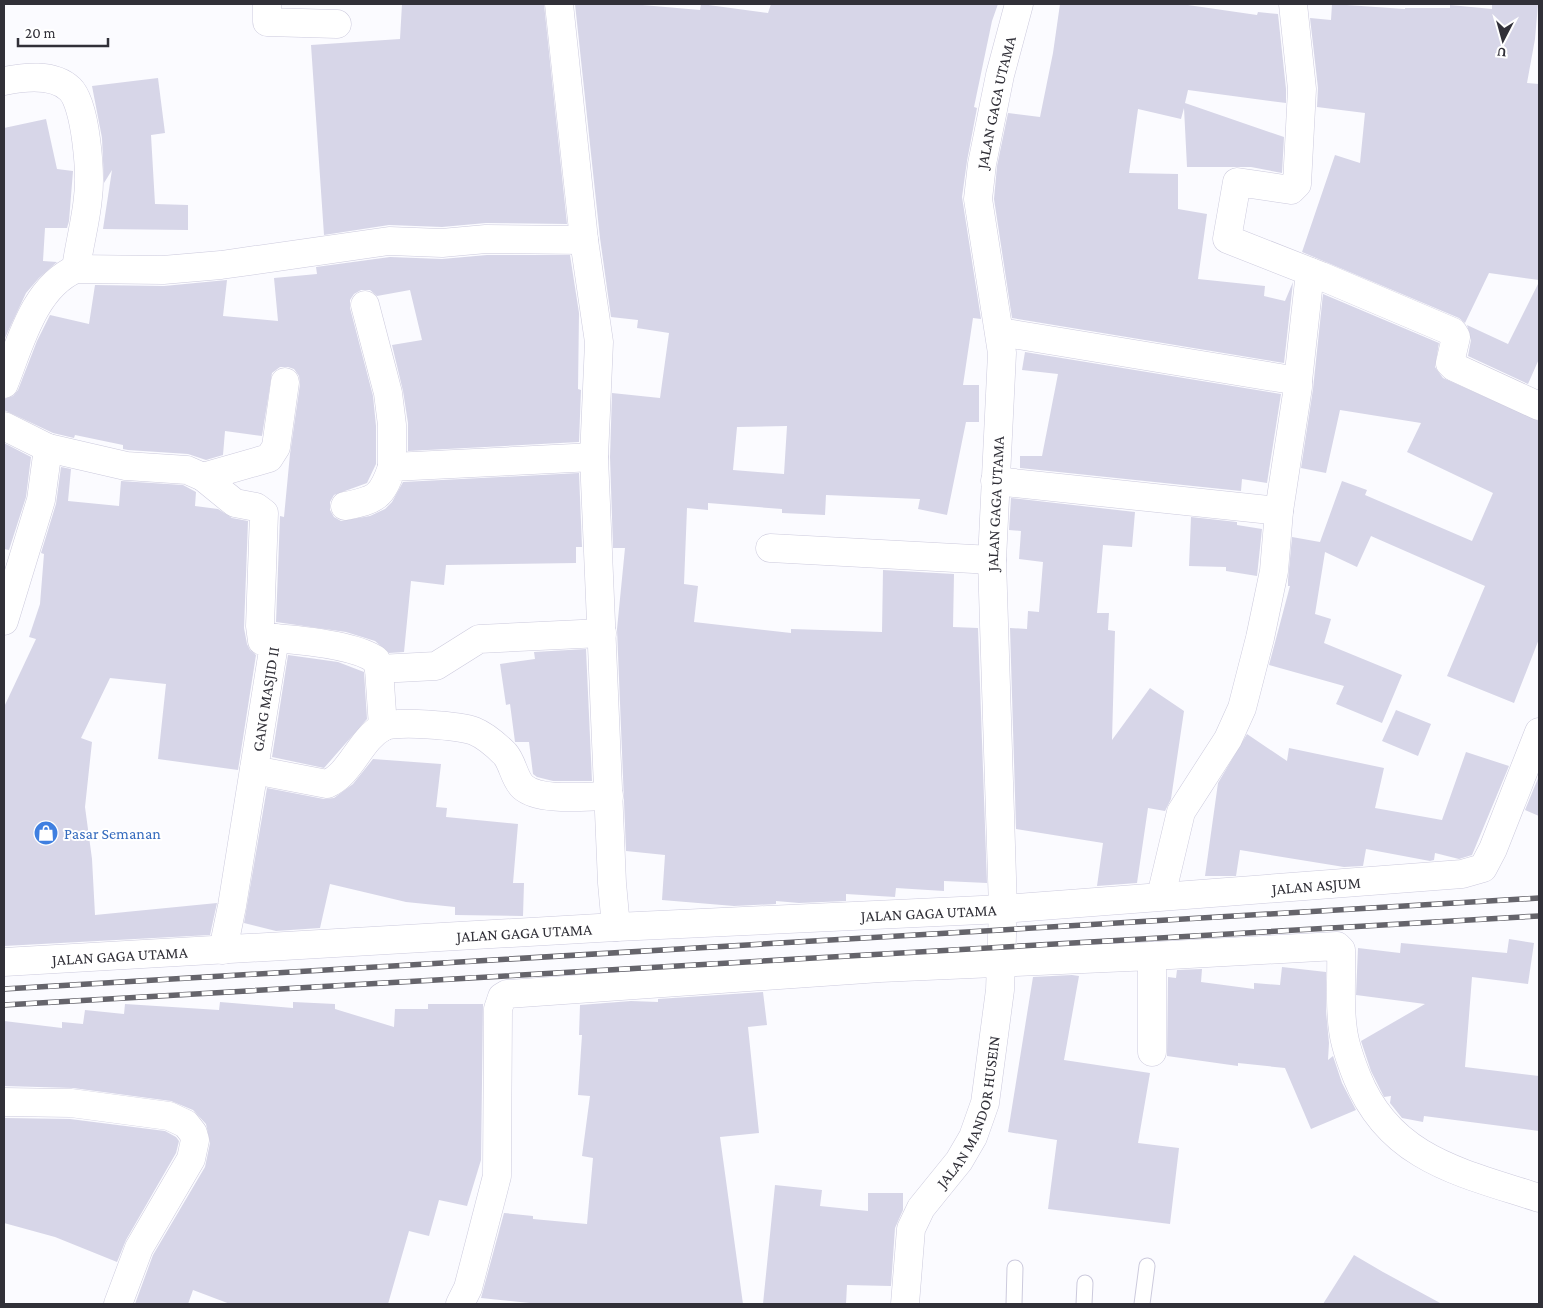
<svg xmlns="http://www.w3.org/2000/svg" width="1543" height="1308" viewBox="0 0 1543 1308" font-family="'Crimson Pro',serif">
	<rect width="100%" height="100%" fill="#fbfbff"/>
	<path fill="#d7d6e8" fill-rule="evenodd" d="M 402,4 L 544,4 L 567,224 L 486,223 L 442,227 L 389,225 L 324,235 L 311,45 L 400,39 Z
		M 575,4 L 631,4 L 700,10 L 701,4 L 768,13 L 771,4 L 998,4 L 992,21 L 974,107 L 977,108 L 967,161 L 962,197 L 981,319 L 973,318 L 963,385 L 979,385 L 979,422 L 966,422 L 947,515 L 918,509 L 920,499 L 826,495 L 825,515 L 782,513 L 782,509 L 708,503 L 708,510 L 687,508 L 684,584 L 698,586 L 694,622 L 791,633 L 791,629 L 882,632 L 883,570 L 954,574 L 953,627 L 978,628 L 987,883 L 944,881 L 944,891 L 896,888 L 895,897 L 846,894 L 846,901 L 799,903 L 776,901 L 776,904 L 734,906 L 662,900 L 665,855 L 626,851 L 617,629 L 625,548 L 613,548 L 610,457 L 612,393 L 660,398 L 669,333 L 637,328 L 638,320 L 611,317 L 600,238 ZM 787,426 L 784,474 L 733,470 L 737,427 Z
		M 1060,4 L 1181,4 L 1257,15 L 1258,12 L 1278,14 L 1286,89 L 1286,103 L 1188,90 L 1185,103 L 1284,137 L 1282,173 L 1251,167 L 1187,167 L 1184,108 L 1181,119 L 1138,109 L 1129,173 L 1178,174 L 1178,209 L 1207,214 L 1198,279 L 1265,286 L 1264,296 L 1285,301 L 1293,282 L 1284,363 L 1012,318 L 994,199 L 997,166 L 1008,113 L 1040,117 L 1053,53 Z
		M 1332,4 L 1405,9 L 1405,8 L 1450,8 L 1450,5 L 1492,9 L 1492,4 L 1538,4 L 1535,39 L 1527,83 L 1539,84 L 1539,280 L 1489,273 L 1465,323 L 1459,318 L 1302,252 L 1335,155 L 1360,163 L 1365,113 L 1317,107 L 1318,88 L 1310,18 L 1331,20 Z
		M 158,78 L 165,133 L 151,135 L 155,204 L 188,205 L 188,230 L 103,229 L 112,170 L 104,183 L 102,138 L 92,86 Z
		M 46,119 L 57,169 L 73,171 L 69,221 L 67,228 L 45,228 L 43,261 L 57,262 L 39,278 L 26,293 L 4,340 L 4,128 Z
		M 487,255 L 570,255 L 579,313 L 578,389 L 581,390 L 579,442 L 408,451 L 408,423 L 403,391 L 392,345 L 422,340 L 410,290 L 377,296 L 370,290 L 361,290 L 354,294 L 350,300 L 350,308 L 373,396 L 376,426 L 376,464 L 367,483 L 334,495 L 330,502 L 330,510 L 334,517 L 341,521 L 370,516 L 385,509 L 392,502 L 403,482 L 579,473 L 582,547 L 576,547 L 576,563 L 446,565 L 444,585 L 411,581 L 404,652 L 389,653 L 375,641 L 346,632 L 276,622 L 280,516 L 284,517 L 290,454 L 300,384 L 299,376 L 294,369 L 288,367 L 280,367 L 272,373 L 262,436 L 225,431 L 223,455 L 206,460 L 188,454 L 128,450 L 123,449 L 123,445 L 75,435 L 74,438 L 53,433 L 4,410 L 4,399 L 13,396 L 18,390 L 37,341 L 50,315 L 89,324 L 95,285 L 164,286 L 227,280 L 223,316 L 278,321 L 274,278 L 317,274 L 316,267 L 390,257 L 442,259 Z
		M 1539,282 L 1539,359 L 1528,384 L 1468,356 L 1471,340 L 1467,325 L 1508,344 Z
		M 1323,294 L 1439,343 L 1435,367 L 1443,378 L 1539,421 L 1539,639 L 1514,703 L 1447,676 L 1485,586 L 1371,536 L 1357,567 L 1325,552 L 1315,614 L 1331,619 L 1324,643 L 1402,675 L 1382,723 L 1336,704 L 1344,686 L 1269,665 L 1290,586 L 1288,586 L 1288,580 L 1292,537 L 1320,542 L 1342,481 L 1367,490 L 1365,495 L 1472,541 L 1493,493 L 1407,452 L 1421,423 L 1340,410 L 1326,473 L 1301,468 L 1313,389 Z
		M 1025,352 L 1281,394 L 1267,483 L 1242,479 L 1241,491 L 1020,468 L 1020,456 L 1042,456 L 1058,374 L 1022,370 Z
		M 4,443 L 31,457 L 26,497 L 9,550 L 4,549 Z
		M 61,467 L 71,469 L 68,501 L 119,506 L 121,481 L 183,485 L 196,492 L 195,506 L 218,509 L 232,518 L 248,521 L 244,628 L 247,644 L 250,650 L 256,655 L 238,770 L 158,759 L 166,684 L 110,678 L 81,738 L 92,742 L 85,807 L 92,859 L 95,915 L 217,903 L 210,935 L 4,946 L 4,707 L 36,639 L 29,637 L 40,604 L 44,554 L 41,553 L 56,504 Z
		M 1011,498 L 1135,512 L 1132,547 L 1103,545 L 1097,613 L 1109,613 L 1108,630 L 1115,631 L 1112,740 L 1150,688 L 1184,711 L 1171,799 L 1165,811 L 1148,808 L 1137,883 L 1097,886 L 1103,843 L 1016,829 L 1010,628 L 1027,629 L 1028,611 L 1039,612 L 1043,562 L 1019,559 L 1021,531 L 1009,530 Z
		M 1191,517 L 1237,522 L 1237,525 L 1262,529 L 1257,576 L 1226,571 L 1226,567 L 1189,566 Z
		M 586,649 L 592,781 L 553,781 L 537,777 L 533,774 L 529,742 L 515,742 L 510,704 L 506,705 L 500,664 L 535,659 L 534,652 Z
		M 288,655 L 338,662 L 364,672 L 367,719 L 324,768 L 272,757 Z
		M 1396,710 L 1431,724 L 1418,756 L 1382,741 Z
		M 1247,734 L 1287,761 L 1289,748 L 1384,768 L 1375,808 L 1442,820 L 1466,752 L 1509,766 L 1472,855 L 1459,859 L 1435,853 L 1434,860 L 1430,861 L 1366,849 L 1363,866 L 1344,867 L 1240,850 L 1236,876 L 1205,876 L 1218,783 Z
		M 373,759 L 441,764 L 436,807 L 447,808 L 446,817 L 518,824 L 513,883 L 524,883 L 523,916 L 455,915 L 455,907 L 406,902 L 330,884 L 320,928 L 276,931 L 244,923 L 267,788 L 324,799 L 334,798 L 353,784 Z
		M 1539,776 L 1539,816 L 1525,810 Z
		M 1509,939 L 1534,943 L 1528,984 L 1472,977 L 1465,1067 L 1539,1076 L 1539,1131 L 1424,1116 L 1423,1122 L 1402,1118 L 1390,1103 L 1391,1096 L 1384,1097 L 1371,1071 L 1361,1041 L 1425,1004 L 1356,995 L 1358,948 L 1400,953 L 1401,943 L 1507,953 Z
		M 1282,967 L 1326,972 L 1326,1011 L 1329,1043 L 1328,1060 L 1333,1056 L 1342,1083 L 1356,1110 L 1311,1129 L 1285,1068 L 1238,1063 L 1238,1066 L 1167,1056 L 1168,977 L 1176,978 L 1177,970 L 1202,969 L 1201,982 L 1254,989 L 1254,983 L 1280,985 Z
		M 1072,975 L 1079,976 L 1064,1060 L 1150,1073 L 1138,1143 L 1179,1148 L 1170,1224 L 1048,1209 L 1057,1140 L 1008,1132 L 1033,977 Z
		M 763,992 L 767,1025 L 748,1027 L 759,1133 L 720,1137 L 743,1304 L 540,1304 L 481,1298 L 504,1213 L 533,1216 L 533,1219 L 587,1224 L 593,1158 L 582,1156 L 590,1096 L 578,1095 L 582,1035 L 579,1035 L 580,1005 L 631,1001 L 658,1002 L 658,999 Z
		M 220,1002 L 293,1008 L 293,1002 L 335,1004 L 335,1009 L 394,1027 L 395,1009 L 428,1009 L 428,1004 L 483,1004 L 481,1160 L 467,1206 L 439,1200 L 429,1236 L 409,1231 L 388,1304 L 230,1304 L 193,1290 L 188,1304 L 135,1304 L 153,1255 L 205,1167 L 210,1143 L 206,1124 L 193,1110 L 171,1101 L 73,1088 L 4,1086 L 4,1021 L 62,1028 L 62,1022 L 83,1024 L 85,1010 L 124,1014 L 125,1004 L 219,1010 Z
		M 4,1118 L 70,1119 L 165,1131 L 176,1137 L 179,1141 L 176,1153 L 126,1240 L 117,1262 L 55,1237 L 4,1223 Z
		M 775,1185 L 822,1190 L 820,1206 L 868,1211 L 868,1193 L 903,1193 L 903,1210 L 895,1228 L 891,1286 L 847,1285 L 846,1304 L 763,1304 Z
		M 1354,1255 L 1383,1272 L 1442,1304 L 1323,1304 Z"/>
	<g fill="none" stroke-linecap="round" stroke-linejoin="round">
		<defs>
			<path id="lane" d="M 1014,1304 L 1015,1268
				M 1084,1304 L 1085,1283
				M 1142,1304 L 1147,1266"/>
			<g id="street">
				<path d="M 267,4 L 267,22 L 337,24"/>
				<path d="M 559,4 L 584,240 L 599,342 L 594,457 L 612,883 L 616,927"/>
				<path d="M 1293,4 L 1302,89 L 1297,184 L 1291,190 L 1237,182 L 1227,239 L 1321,276 L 1453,332 L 1456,337 L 1450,363 L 1454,367 L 1539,406"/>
				<path d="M 4,81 C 24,77 53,73 70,89 C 86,104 91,174 88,197 C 86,221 79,245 76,269"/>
				<path d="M 365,305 L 388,393 L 392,425 L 392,467"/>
				<path d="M 1298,381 L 1310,272"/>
				<path d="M 4,384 C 20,344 34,287 76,269 L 163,270 L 221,265 L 389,241 L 442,243 L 486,239 L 584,240"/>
				<path d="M 4,426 L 48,448 L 41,500 L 4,621"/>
				<path d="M 48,448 L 126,466 L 187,470 L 203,477 L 235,503 L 256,507 L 264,513 L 260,626 L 262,641 L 275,638 L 232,906 L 223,950"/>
				<path d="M 203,477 L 269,458 L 276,447 L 285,382"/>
				<path d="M 995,481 L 1279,511 L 1298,387 L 1298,381 L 1000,332"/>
				<path d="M 345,506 C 376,500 382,497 392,467 L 594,457"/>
				<path d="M 770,548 L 992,560"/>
				<path d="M 275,638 C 300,640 356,645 376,660 L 379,669 L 383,727"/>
				<path d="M 379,669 L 436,666 L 479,639 L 602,633"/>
				<path d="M 254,770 L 327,784 C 351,774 360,739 383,727 C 395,720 461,726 474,731 C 484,735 497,746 505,754 C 513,763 514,779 523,787 C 540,802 587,796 609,796"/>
				<path d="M 1161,896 L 1181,812 L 1228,739 L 1242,708 L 1260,638 L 1274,571 L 1279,511"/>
				<path d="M 1152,956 L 1337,946 L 1341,950 C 1342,976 1339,1004 1343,1030 C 1345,1046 1351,1062 1357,1077 C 1390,1160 1463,1173 1539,1198"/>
				<path id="s1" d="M 4,962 L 616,927 L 1003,909 L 992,560 L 1002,353 L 978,199 L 982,164 L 1000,75 L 1019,4"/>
				<path d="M 4,1102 L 71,1103 L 169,1116 L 186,1124 L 193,1133 L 195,1140 L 191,1159 L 139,1248 L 118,1304"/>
				<path d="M 460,1304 L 468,1288 L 497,1176 L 498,1009 L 502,997 L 507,994 L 880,968 L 1152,956 L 1152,1052"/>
				<path id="s2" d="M 905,1304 L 911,1229 L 921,1208 L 959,1161 L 973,1137 L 985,1103 L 1000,990 L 1003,909 L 1462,874 L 1483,868 L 1493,849 L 1539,732"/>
			</g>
		</defs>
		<use href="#lane" stroke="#cccadd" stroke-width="17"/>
		<use href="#street" stroke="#cccadd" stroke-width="29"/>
		<use href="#lane" stroke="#fff" stroke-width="15"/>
		<use href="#street" stroke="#fff" stroke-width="28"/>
		<defs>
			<path id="rail" d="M 4,989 L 1539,898
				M 4,1005 L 1539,916"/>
		</defs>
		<use href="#rail" stroke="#65646b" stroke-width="5.5"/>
		<use href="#rail" stroke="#fff" stroke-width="4" stroke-dasharray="11" stroke-linecap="butt"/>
	</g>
	<defs>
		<symbol id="shop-disc" viewBox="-11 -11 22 22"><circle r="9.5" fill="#3f7fe0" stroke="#fff"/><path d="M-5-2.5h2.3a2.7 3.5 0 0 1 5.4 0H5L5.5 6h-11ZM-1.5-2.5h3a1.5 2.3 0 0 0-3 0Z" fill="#fff"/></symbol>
	</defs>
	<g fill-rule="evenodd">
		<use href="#shop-disc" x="32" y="819" width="28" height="28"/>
	</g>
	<g text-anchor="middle" stroke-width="4" stroke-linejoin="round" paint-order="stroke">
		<g font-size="16" fill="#313038" stroke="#fff">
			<text dy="6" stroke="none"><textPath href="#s1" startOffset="1811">JALAN GAGA UTAMA</textPath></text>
			<text dy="6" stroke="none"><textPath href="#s1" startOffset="1406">JALAN GAGA UTAMA</textPath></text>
			<text transform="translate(265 699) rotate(-81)" y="6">GANG MASJID II</text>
			<text dy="6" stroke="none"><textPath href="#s2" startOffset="732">JALAN ASJUM</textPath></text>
			<text dy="6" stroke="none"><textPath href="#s1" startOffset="926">JALAN GAGA UTAMA</textPath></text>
			<text dy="6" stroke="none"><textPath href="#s1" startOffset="521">JALAN GAGA UTAMA</textPath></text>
			<text dy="6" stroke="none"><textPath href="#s1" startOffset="116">JALAN GAGA UTAMA</textPath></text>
			<text dy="6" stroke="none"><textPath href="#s2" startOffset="209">JALAN MANDOR HUSEIN</textPath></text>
		</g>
		<g font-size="16" fill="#366cbe" stroke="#fff" text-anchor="start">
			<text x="64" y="839">Pasar Semanan</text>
		</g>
	</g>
	<rect width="1543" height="1308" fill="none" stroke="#313038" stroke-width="10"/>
	<g transform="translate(1503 40) rotate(186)" stroke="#ffffff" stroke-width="4" paint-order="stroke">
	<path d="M0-4L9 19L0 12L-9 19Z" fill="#313038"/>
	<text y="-8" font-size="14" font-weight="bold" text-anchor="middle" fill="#313038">U</text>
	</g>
	<path d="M18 38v8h90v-8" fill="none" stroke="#313038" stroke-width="2.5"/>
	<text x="25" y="38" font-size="15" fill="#313038" stroke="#ffffff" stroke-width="4" paint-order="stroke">20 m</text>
</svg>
